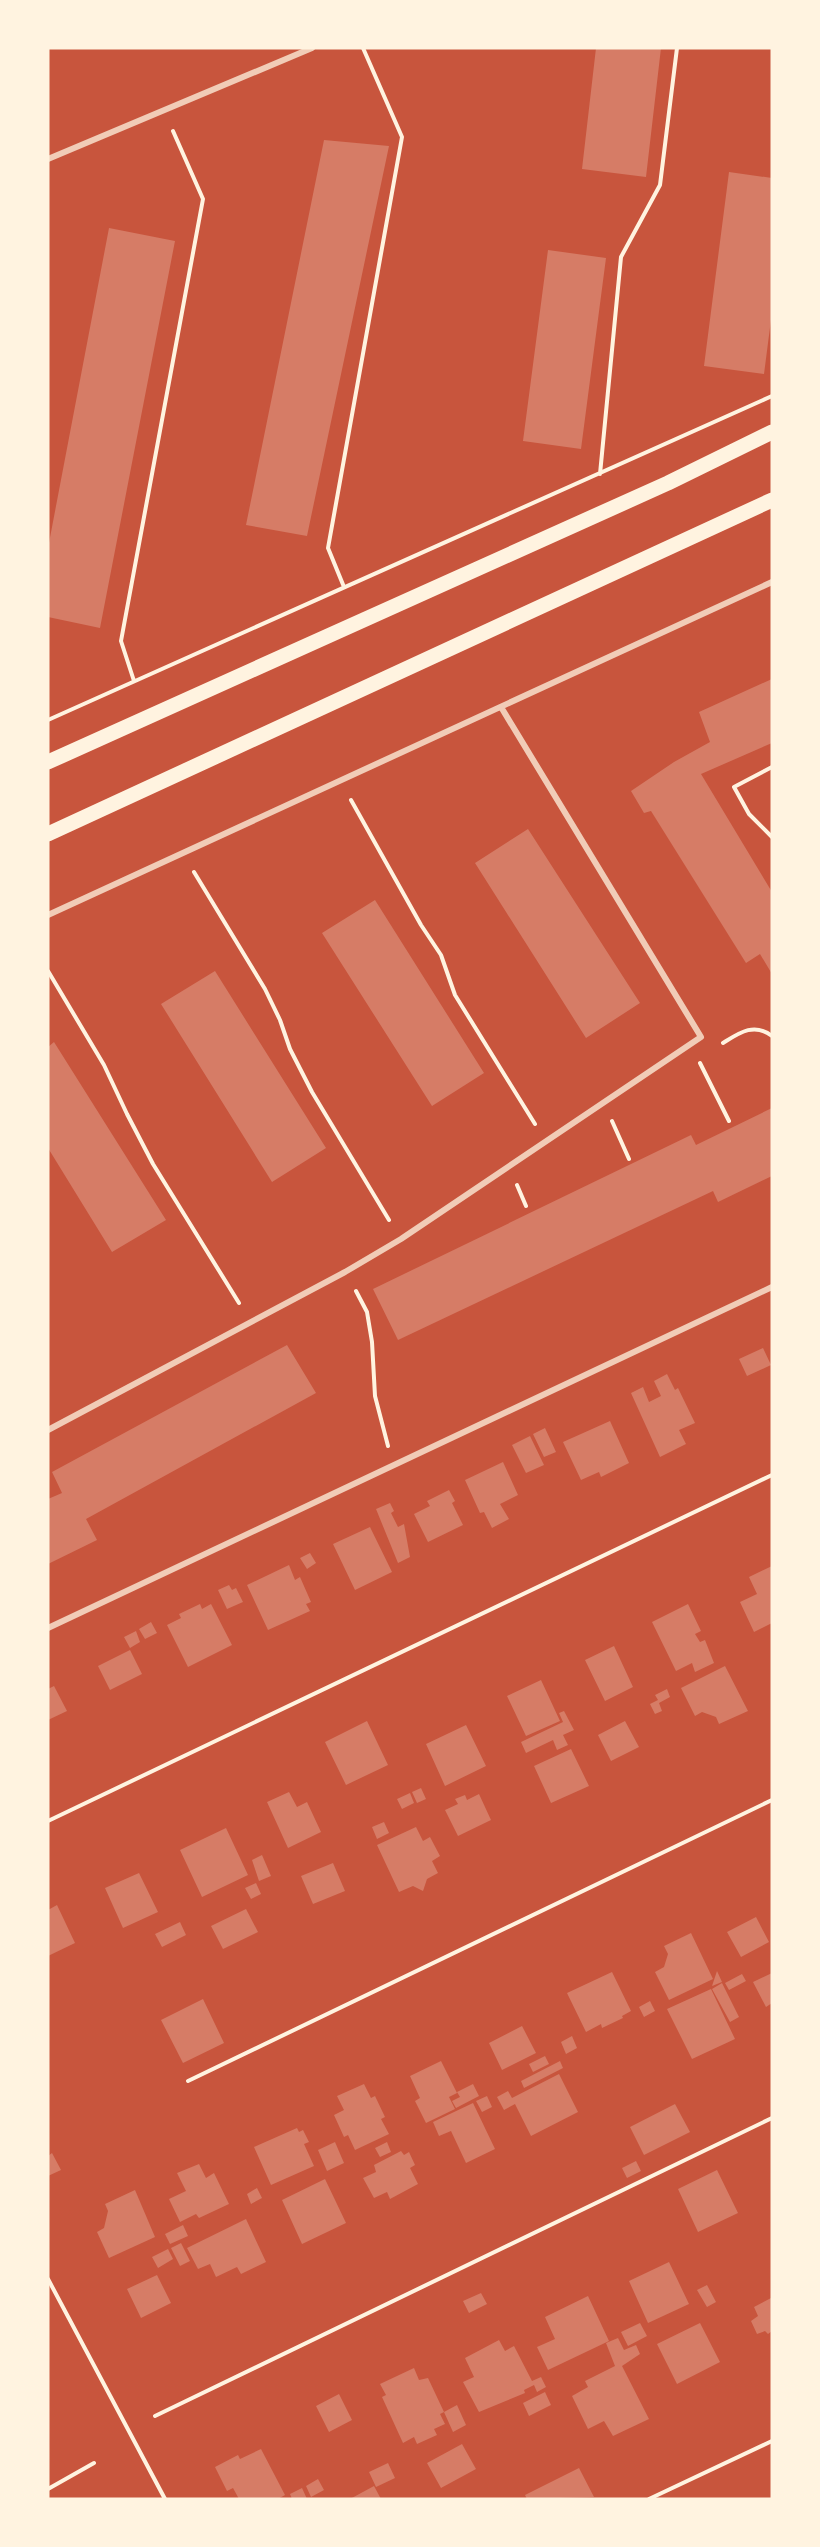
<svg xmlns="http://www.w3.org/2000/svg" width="820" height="2547" viewBox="0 0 820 2547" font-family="'Fira Sans',sans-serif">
	<rect width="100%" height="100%" fill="#c8553d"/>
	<path fill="#d67c66" d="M 596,48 L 661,48 L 646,177 L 582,169 Z
		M 324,140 L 389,146 L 307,536 L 246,525 Z
		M 729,172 L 772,178 L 772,312 L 764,374 L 704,366 Z
		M 109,228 L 175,241 L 100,628 L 48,617 L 48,548 Z
		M 548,250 L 606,258 L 581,449 L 523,441 Z
		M 772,679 L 772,743 L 701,774 L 772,892 L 772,974 L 760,954 L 746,963 L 651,811 L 644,813 L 631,791 L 674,762 L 710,742 L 699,712 Z
		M 528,829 L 640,1003 L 586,1038 L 475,863 Z
		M 375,900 L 484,1073 L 432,1106 L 322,933 Z
		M 215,971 L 326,1148 L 272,1182 L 161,1004 Z
		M 54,1042 L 166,1220 L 112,1252 L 48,1148 L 48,1047 Z
		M 772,1108 L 772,1176 L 718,1202 L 713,1191 L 398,1340 L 373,1289 L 691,1135 L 696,1145 Z
		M 287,1345 L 316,1393 L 86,1519 L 97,1540 L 48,1564 L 48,1499 L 62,1493 L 52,1472 Z
		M 763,1348 L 771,1365 L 747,1376 L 739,1359 Z
		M 667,1374 L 675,1390 L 678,1388 L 695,1423 L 679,1430 L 686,1444 L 660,1457 L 631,1393 L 643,1387 L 649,1402 L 661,1396 L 654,1381 Z
		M 610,1421 L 629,1463 L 601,1477 L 599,1472 L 581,1480 L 563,1442 Z
		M 545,1428 L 556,1452 L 544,1457 L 533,1434 Z
		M 530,1436 L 544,1465 L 526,1473 L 512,1445 Z
		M 503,1462 L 518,1495 L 500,1504 L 509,1519 L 492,1528 L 484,1512 L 480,1513 L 465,1480 Z
		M 449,1490 L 455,1501 L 452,1503 L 463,1525 L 428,1542 L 414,1514 L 430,1506 L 427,1501 Z
		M 390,1503 L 394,1511 L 391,1513 L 398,1527 L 404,1524 L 410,1557 L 398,1563 L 376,1509 Z
		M 370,1527 L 392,1572 L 355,1590 L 333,1544 Z
		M 310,1553 L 316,1563 L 307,1569 L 300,1558 Z
		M 289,1565 L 295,1580 L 300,1577 L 311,1602 L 306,1604 L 310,1611 L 268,1630 L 247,1585 Z
		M 772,1566 L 772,1623 L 754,1632 L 740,1602 L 757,1594 L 749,1577 Z
		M 229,1585 L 232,1590 L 236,1588 L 243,1602 L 227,1609 L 218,1590 Z
		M 200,1604 L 202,1609 L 211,1604 L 232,1645 L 188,1667 L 167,1625 L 181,1618 L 179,1614 Z
		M 688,1604 L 701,1631 L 695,1634 L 700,1642 L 705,1640 L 714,1663 L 695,1672 L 692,1663 L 676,1671 L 652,1622 Z
		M 151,1622 L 157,1633 L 145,1639 L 139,1629 Z
		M 136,1631 L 140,1642 L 130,1648 L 124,1637 Z
		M 614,1646 L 633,1687 L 605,1701 L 585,1660 Z
		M 130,1650 L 142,1674 L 110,1690 L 98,1666 Z
		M 725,1666 L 748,1711 L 719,1724 L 716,1717 L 702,1712 L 695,1716 L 681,1688 Z
		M 541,1680 L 560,1721 L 526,1736 L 507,1696 Z
		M 54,1686 L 67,1711 L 48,1720 L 48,1689 Z
		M 667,1689 L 670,1697 L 659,1703 L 662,1711 L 655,1714 L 650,1704 L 658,1700 L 655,1695 Z
		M 564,1711 L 574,1730 L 563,1735 L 568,1745 L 557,1750 L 553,1740 L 526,1753 L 521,1742 L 563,1722 L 559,1713 Z
		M 367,1721 L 388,1765 L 346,1785 L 325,1742 Z
		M 625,1721 L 639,1747 L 611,1761 L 598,1735 Z
		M 466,1725 L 486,1766 L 445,1786 L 426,1744 Z
		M 571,1749 L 589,1786 L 551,1803 L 534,1766 Z
		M 421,1788 L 426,1799 L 417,1803 L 412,1792 Z
		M 289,1792 L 297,1807 L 307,1802 L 321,1832 L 288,1848 L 267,1802 Z
		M 410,1793 L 414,1803 L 402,1809 L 397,1799 Z
		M 479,1794 L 491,1820 L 458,1836 L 445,1810 L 458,1804 L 455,1799 L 465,1795 L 467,1800 Z
		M 384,1822 L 389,1833 L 377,1839 L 372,1827 Z
		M 416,1827 L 423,1841 L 430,1837 L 440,1856 L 432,1861 L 438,1873 L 427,1879 L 423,1891 L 413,1886 L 399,1892 L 377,1845 Z
		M 226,1828 L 248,1875 L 202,1897 L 180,1850 Z
		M 262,1855 L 271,1876 L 259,1881 L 252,1860 Z
		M 333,1863 L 345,1891 L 313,1904 L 301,1876 Z
		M 139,1873 L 158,1912 L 123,1928 L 105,1888 Z
		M 256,1883 L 261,1894 L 251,1899 L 245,1888 Z
		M 57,1905 L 75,1943 L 48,1956 L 48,1910 Z
		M 246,1909 L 258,1932 L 223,1949 L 211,1926 Z
		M 756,1917 L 769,1942 L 741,1957 L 727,1932 Z
		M 180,1922 L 186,1935 L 162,1947 L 155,1934 Z
		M 691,1933 L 713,1979 L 669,2000 L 655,1972 L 664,1967 L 668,1954 L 664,1946 Z
		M 717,1971 L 722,1982 L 712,1986 Z
		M 612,1972 L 631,2011 L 622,2016 L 623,2018 L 602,2028 L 601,2024 L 586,2032 L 567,1993 Z
		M 772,1973 L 772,2003 L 766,2007 L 753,1982 Z
		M 742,1974 L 746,1981 L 729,1990 L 725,1983 Z
		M 722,1983 L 739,2017 L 730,2022 L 712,1989 Z
		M 711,1989 L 735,2039 L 692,2059 L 667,2009 Z
		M 203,1999 L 224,2043 L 183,2063 L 161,2020 Z
		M 650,2001 L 655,2011 L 644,2017 L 639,2007 Z
		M 522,2026 L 536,2053 L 502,2070 L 489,2043 Z
		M 572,2036 L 577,2048 L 566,2054 L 561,2042 Z
		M 545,2056 L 549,2064 L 533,2072 L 529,2064 Z
		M 441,2061 L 457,2093 L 449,2097 L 455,2109 L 426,2123 L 415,2101 L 420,2098 L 410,2076 Z
		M 560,2061 L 563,2068 L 524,2088 L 521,2081 Z
		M 559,2074 L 578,2112 L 531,2136 L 515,2104 L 504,2110 L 497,2097 L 508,2091 L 512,2098 Z
		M 364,2084 L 371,2098 L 375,2096 L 385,2117 L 381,2119 L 389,2134 L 355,2150 L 348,2135 L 344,2137 L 334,2115 L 344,2110 L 337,2096 Z
		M 473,2084 L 479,2096 L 456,2108 L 452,2101 L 460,2097 L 457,2092 Z
		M 487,2096 L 492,2107 L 482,2112 L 476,2101 Z
		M 473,2103 L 495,2149 L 466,2163 L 451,2131 L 439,2136 L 433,2122 Z
		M 675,2104 L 690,2132 L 644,2155 L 630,2127 Z
		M 297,2128 L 299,2132 L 303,2130 L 309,2142 L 304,2144 L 314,2166 L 271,2185 L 254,2147 Z
		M 335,2142 L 344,2163 L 327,2171 L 318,2150 Z
		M 387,2142 L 391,2152 L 380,2157 L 375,2148 Z
		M 401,2151 L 404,2155 L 409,2152 L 415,2165 L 410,2168 L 418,2184 L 390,2199 L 387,2192 L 374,2198 L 363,2178 L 376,2172 L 374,2165 Z
		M 52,2153 L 61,2170 L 48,2176 L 48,2156 Z
		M 636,2161 L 641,2171 L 627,2178 L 622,2168 Z
		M 199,2164 L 206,2178 L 214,2173 L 229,2204 L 199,2218 L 196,2214 L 180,2222 L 169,2199 L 186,2191 L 177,2173 Z
		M 717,2170 L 738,2213 L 698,2232 L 678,2189 Z
		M 325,2179 L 346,2223 L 302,2244 L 282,2200 Z
		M 257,2188 L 262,2198 L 251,2204 L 247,2194 Z
		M 135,2190 L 155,2237 L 109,2258 L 97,2232 L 104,2228 L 108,2211 L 105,2204 Z
		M 246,2219 L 266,2262 L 241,2274 L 237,2267 L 216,2277 L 210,2264 L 198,2269 L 187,2248 Z
		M 183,2225 L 188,2236 L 170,2244 L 165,2234 Z
		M 181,2243 L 190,2261 L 180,2266 L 171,2248 Z
		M 168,2249 L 173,2259 L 158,2268 L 152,2257 Z
		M 669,2262 L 689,2304 L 648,2323 L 629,2281 Z
		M 157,2275 L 171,2303 L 141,2318 L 127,2289 Z
		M 707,2285 L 716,2302 L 707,2307 L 697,2290 Z
		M 481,2293 L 487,2304 L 469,2313 L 463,2301 Z
		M 588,2296 L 609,2341 L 548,2370 L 537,2347 L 555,2339 L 545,2317 Z
		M 771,2298 L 772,2331 L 768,2334 L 765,2331 L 757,2334 L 751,2321 L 758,2316 L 754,2307 Z
		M 640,2323 L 647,2336 L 628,2346 L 621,2332 Z
		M 700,2323 L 720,2362 L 677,2384 L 657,2344 Z
		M 618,2338 L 624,2350 L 636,2345 L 640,2354 L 622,2366 L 649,2419 L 613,2436 L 604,2421 L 588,2429 L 572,2396 L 588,2387 L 585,2381 L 615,2366 L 606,2343 Z
		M 499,2340 L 505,2351 L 514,2346 L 532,2381 L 541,2377 L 546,2387 L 537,2392 L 534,2385 L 524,2390 L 525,2393 L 479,2412 L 463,2382 L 474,2377 L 465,2358 Z
		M 414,2368 L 419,2380 L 428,2378 L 444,2412 L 440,2414 L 445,2424 L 434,2429 L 437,2435 L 417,2444 L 414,2437 L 403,2443 L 382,2397 L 386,2395 L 380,2384 Z
		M 545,2392 L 551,2405 L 529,2416 L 523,2403 Z
		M 339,2394 L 352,2420 L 329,2432 L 316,2406 Z
		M 457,2405 L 466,2425 L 453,2432 L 444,2412 Z
		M 462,2444 L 476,2469 L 441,2488 L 427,2463 Z
		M 261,2449 L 285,2495 L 278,2499 L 239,2499 L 233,2488 L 227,2491 L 215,2467 L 238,2455 L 240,2459 Z
		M 388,2463 L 395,2478 L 376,2487 L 369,2472 Z
		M 579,2468 L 594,2497 L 527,2499 L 525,2495 Z
		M 318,2479 L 324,2490 L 311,2497 L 306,2486 Z
		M 374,2486 L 381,2499 L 350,2499 Z
		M 302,2488 L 307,2499 L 292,2499 L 290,2494 Z"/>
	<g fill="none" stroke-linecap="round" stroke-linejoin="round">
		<path stroke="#fff3e0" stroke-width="4" d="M 600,474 L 621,257 L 660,185 L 677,48
			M 344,587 L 328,548 L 402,137 L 363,48
			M 134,681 L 121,641 L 203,199 L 173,131
			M 48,720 L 772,396
			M 772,767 L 734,787 L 749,814 L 772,837
			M 351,800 L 421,925 L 441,955 L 455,995 L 535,1124
			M 194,872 L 265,989 L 280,1020 L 290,1049 L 312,1092 L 389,1220
			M 48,971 L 104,1065 L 127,1114 L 153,1164 L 239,1303
			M 723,1043 C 739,1033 754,1022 772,1036
			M 700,1063 L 729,1121
			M 612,1121 L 629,1159
			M 517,1185 L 526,1206
			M 356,1291 L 367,1312 L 372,1342 L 375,1396 L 388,1446
			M 48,1821 L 772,1475
			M 188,2081 L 772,1800
			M 48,2279 L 165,2499
			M 155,2416 L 772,2118
			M 48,2489 L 94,2463
			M 649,2499 L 772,2441"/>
		<path stroke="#f1ccb7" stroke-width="6" d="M 48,159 L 312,48
			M 48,915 L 772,582
			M 48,1430 L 345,1272 L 401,1239 L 701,1037 L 501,707
			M 48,1628 L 772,1287"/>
		<path stroke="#fff3e0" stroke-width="15" d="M 48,762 L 668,483 L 772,432
			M 48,834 L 772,500"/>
	</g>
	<rect width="820" height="2547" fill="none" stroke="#fff3e0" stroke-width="99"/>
</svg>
